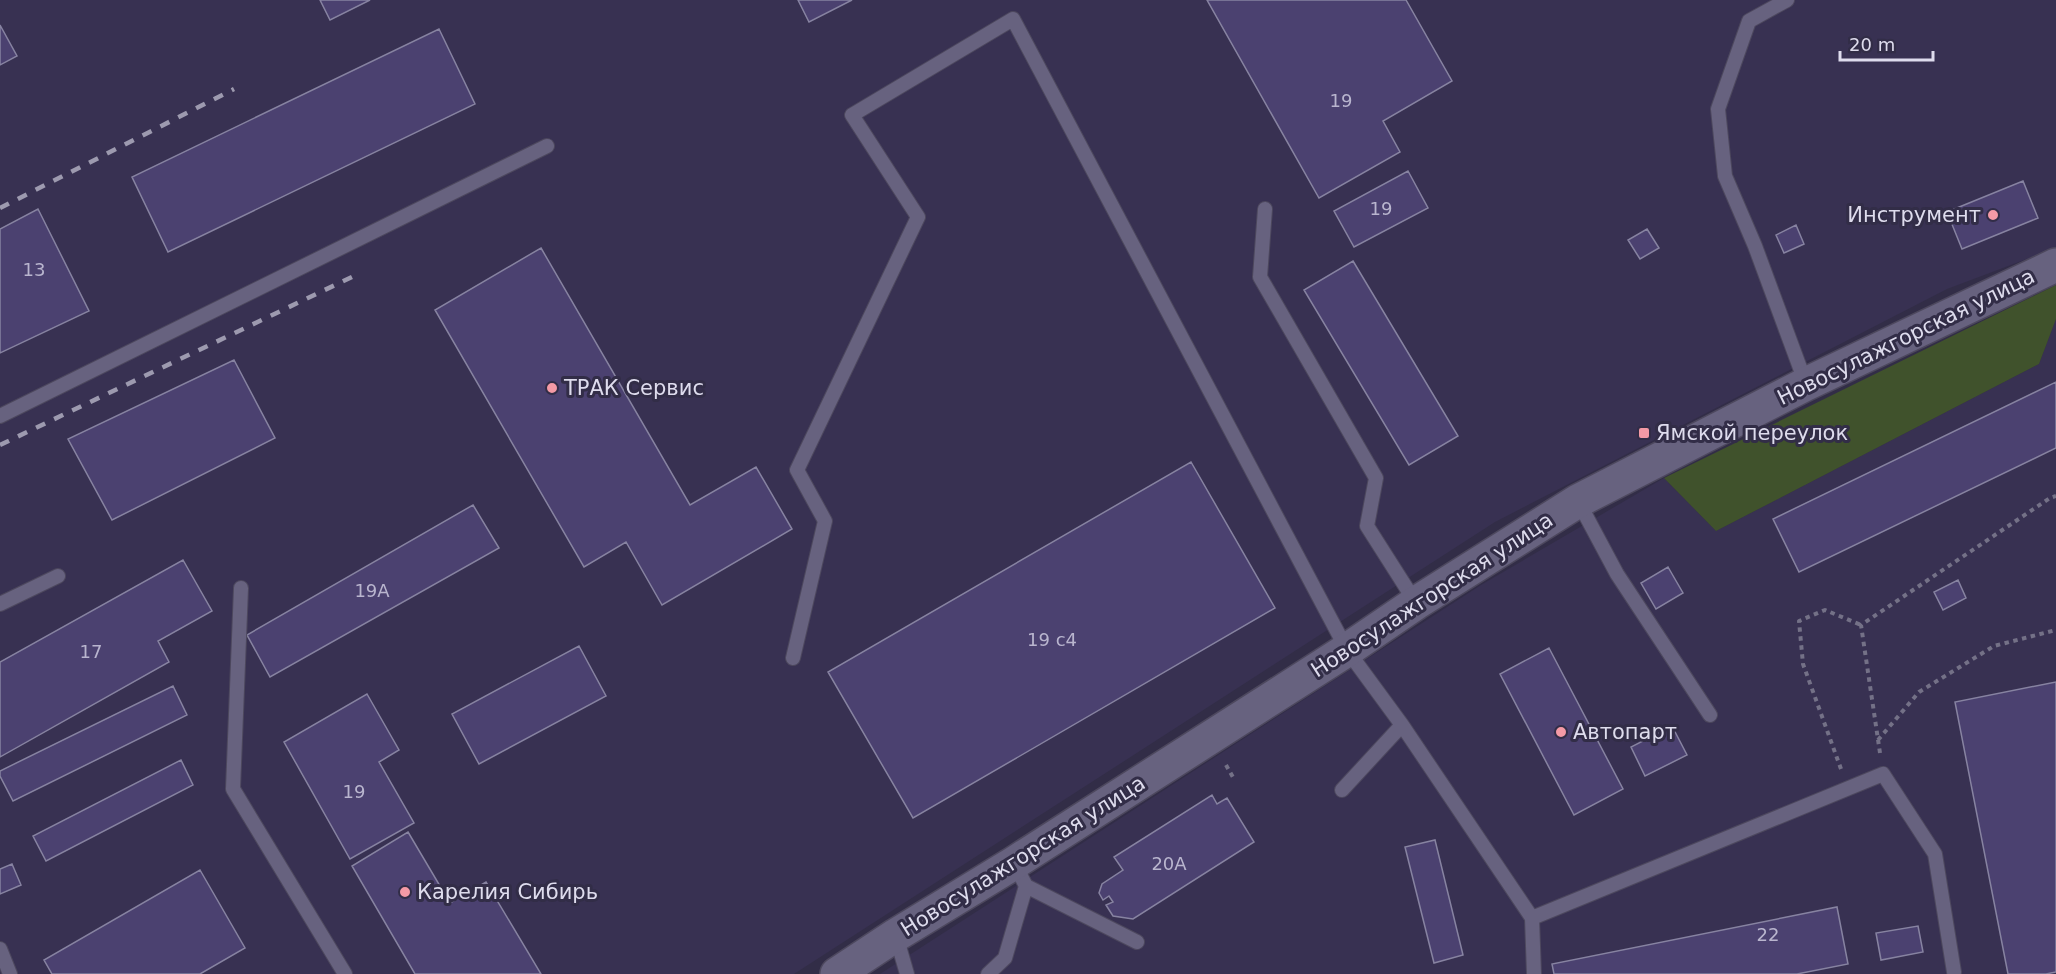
<svg xmlns="http://www.w3.org/2000/svg" width="2056" height="974" viewBox="0 0 2056 974" font-family="'DejaVu Sans',sans-serif">
	<rect width="100%" height="100%" fill="#322d47"/>
	<path fill="#383152" d="M 0,0 L 2056,0 L 2056,248 L 1947,289 L 1495,522 L 794,974 L 0,974 Z
		M 2056,319 L 2056,974 L 880,974 L 1481,585 L 1664,478 L 1716,531 L 2039,364 Z"/>
	<path fill="#40522c" d="M 2056,285 L 2056,319 L 2039,364 L 1716,531 L 1664,478 Z"/>
	<path fill="#4b4170" stroke="#8783a1" stroke-width="1.5" d="M 320,0 L 370,0 L 330,20 Z
		M 798,0 L 852,0 L 809,22 Z
		M 1207,0 L 1406,0 L 1452,81 L 1383,121 L 1400,152 L 1319,198 Z
		M 0,25 L 17,56 L 0,65 Z
		M 439,29 L 475,104 L 168,252 L 132,177 Z
		M 1408,171 L 1428,208 L 1354,247 L 1334,211 Z
		M 2023,181 L 2038,218 L 1962,249 L 1947,212 Z
		M 38,209 L 89,311 L 0,353 L 0,229 Z
		M 1796,225 L 1804,244 L 1784,253 L 1776,235 Z
		M 1647,229 L 1659,248 L 1640,259 L 1628,240 Z
		M 541,248 L 690,505 L 756,467 L 792,529 L 662,605 L 626,542 L 584,567 L 435,310 Z
		M 1353,261 L 1458,436 L 1409,465 L 1304,290 Z
		M 234,360 L 275,438 L 112,520 L 68,439 Z
		M 2056,382 L 2056,448 L 1799,572 L 1773,519 Z
		M 1191,462 L 1275,608 L 913,818 L 828,672 Z
		M 473,505 L 499,548 L 270,677 L 247,635 Z
		M 183,560 L 212,611 L 158,641 L 169,662 L 0,757 L 0,662 Z
		M 1668,567 L 1683,593 L 1656,609 L 1641,583 Z
		M 1958,580 L 1966,598 L 1943,610 L 1934,592 Z
		M 579,646 L 606,696 L 479,764 L 452,714 Z
		M 1549,648 L 1623,789 L 1574,815 L 1500,674 Z
		M 2056,682 L 2056,972 L 2046,974 L 2008,974 L 1955,702 Z
		M 173,686 L 187,715 L 13,801 L 0,776 L 0,771 Z
		M 367,694 L 399,750 L 379,762 L 414,823 L 350,859 L 284,742 Z
		M 1672,726 L 1687,755 L 1645,776 L 1631,747 Z
		M 181,760 L 193,785 L 46,861 L 33,836 Z
		M 1212,795 L 1217,804 L 1227,798 L 1254,842 L 1133,919 L 1113,916 L 1106,905 L 1113,902 L 1109,896 L 1103,900 L 1099,893 L 1102,884 L 1123,870 L 1114,857 Z
		M 408,832 L 450,903 L 486,882 L 541,974 L 415,974 L 352,866 Z
		M 1435,840 L 1463,955 L 1434,963 L 1405,847 Z
		M 12,864 L 21,885 L 0,894 L 0,869 Z
		M 200,870 L 245,948 L 200,974 L 52,974 L 44,960 Z
		M 1837,907 L 1848,964 L 1797,974 L 1554,974 L 1552,964 Z
		M 1918,926 L 1923,952 L 1881,960 L 1876,933 Z"/>
	<g fill="none" stroke-linecap="round" stroke-linejoin="round">
		<defs>
			<path id="lane" d="M 1787,0 L 1749,21 L 1718,109 L 1725,176 L 1755,246 L 1806,384
				M 1265,209 L 1260,277 L 1376,478 L 1367,526 L 1416,603
				M 0,416 L 547,146
				M 1578,501 L 1617,574 L 1710,715
				M 241,588 L 233,789 L 345,974
				M 0,604 L 58,576
				M 793,658 L 825,521 L 797,470 L 918,217 L 852,115 L 1013,19 L 1347,650 L 1402,725 L 1532,918 L 1534,974
				M 1342,790 L 1402,725
				M 1026,886 L 1137,942
				M 1532,918 L 1883,774 L 1935,854 L 1954,972
				M 896,936 L 907,974
				M 0,949 L 10,974
				M 988,974 L 1005,958 L 1026,886 L 1014,863"/>
			<path id="secondary" d="M 837,974 L 896,935 L 1014,863 L 1347,650 L 1416,603 L 1578,501 L 1806,384 L 2056,265"/>
		</defs>
		<use href="#lane" stroke="#4d485e" stroke-width="16"/>
		<use href="#secondary" stroke="#4d485e" stroke-width="36"/>
		<path stroke="#747187" stroke-width="4" stroke-dasharray="4.5 4.5" stroke-linecap="butt" d="M 1878,740 L 1919,692 L 1994,646 L 2056,630
			M 1880,753 L 1861,625 L 2050,498 L 2056,496
			M 1226,765 L 1234,779
			M 1841,769 L 1803,664 L 1799,621 L 1825,610 L 1861,625"/>
		<use href="#lane" stroke="#67627f" stroke-width="14"/>
		<use href="#secondary" stroke="#67627f" stroke-width="33"/>
		<path stroke="#9d9aaf" stroke-width="4.5" stroke-dasharray="10 10" stroke-linecap="butt" d="M 0,208 L 234,89
			M 0,445 L 354,276"/>
	</g>
	<g fill="#f49aa6" stroke="#322d47" stroke-width="2">
		<circle cx="1993" cy="215" r="6"/>
		<circle cx="552" cy="388" r="6"/>
		<rect x="1638" y="427" width="12" height="12" rx="3"/>
		<circle cx="1561" cy="732" r="6"/>
		<circle cx="405" cy="892" r="6"/>
	</g>
	<g text-anchor="middle" stroke-width="6" stroke-linejoin="round" paint-order="stroke">
		<g font-size="18" fill="#b9b5ce">
			<text x="1341" y="107">19</text>
			<text x="1381" y="215">19</text>
			<text x="34" y="276">13</text>
			<text x="372" y="597">19А</text>
			<text x="1052" y="646">19 с4</text>
			<text x="91" y="658">17</text>
			<text x="354" y="798">19</text>
			<text x="1169" y="870">20А</text>
			<text x="1768" y="941">22</text>
		</g>
		<g font-size="21" fill="#dedced" stroke="#322d47" text-anchor="start">
			<text x="1981" y="222" text-anchor="end">Инструмент</text>
			<text x="564" y="395">ТРАК Сервис</text>
			<text x="1656" y="440">Ямской переулок</text>
			<text x="1573" y="739">Автопарт</text>
			<text x="417" y="899">Карелия Сибирь</text>
		</g>
		<g font-size="21" fill="#dedced" stroke="#322d47">
			<text transform="translate(1906 337) rotate(-26)" y="7">Новосулажгорская улица</text>
			<text transform="translate(1432 595) rotate(-33)" y="7">Новосулажгорская улица</text>
			<text transform="translate(1023 856) rotate(-32)" y="7">Новосулажгорская улица</text>
		</g>
	</g>
	<path d="M1840 51v9h93v-9" fill="none" stroke="#dedced" stroke-width="3"/>
	<text x="1849" y="51" font-size="18" fill="#dedced" stroke="#322d47" stroke-width="4.5" paint-order="stroke">20 m</text>
</svg>
